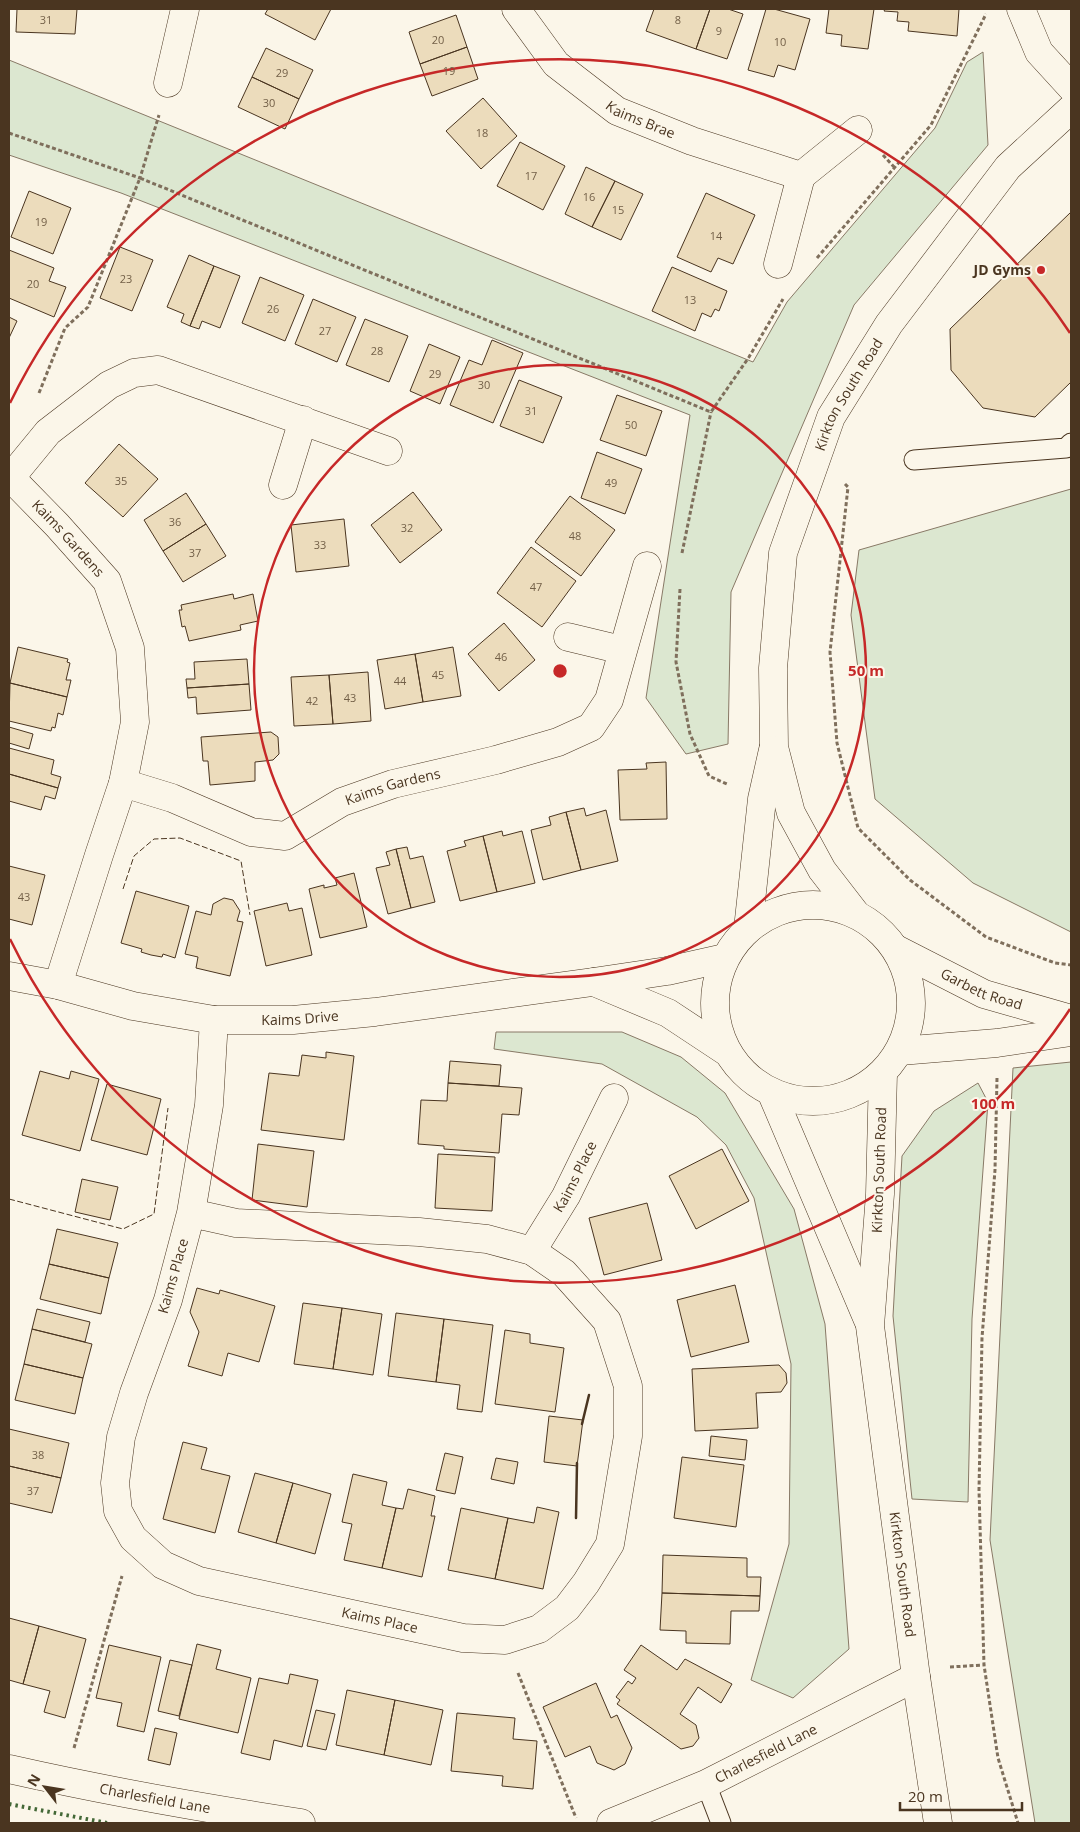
<svg xmlns="http://www.w3.org/2000/svg" width="1080" height="1832" viewBox="0 0 1080 1832" font-family="'Open Sans',sans-serif">
	<rect width="100%" height="100%" fill="#fbf6e9"/>
	<path fill="#dce7d0" stroke="#887966" d="M 983,52 L 988,145 L 854,305 L 731,592 L 728,744 L 686,754 L 646,698 L 690,415 L 121,193 L 9,155 L 9,60 L 753,362 L 787,302 L 935,128 L 967,62 Z
		M 1071,489 L 1071,932 L 973,883 L 875,799 L 851,615 L 859,550 Z
		M 496,1032 L 622,1032 L 681,1057 L 725,1093 L 794,1209 L 825,1324 L 849,1649 L 793,1698 L 751,1680 L 789,1544 L 791,1364 L 754,1198 L 726,1145 L 697,1117 L 602,1064 L 494,1049 Z
		M 1071,1062 L 1071,1823 L 1035,1823 L 990,1540 L 1013,1068 Z
		M 978,1083 L 988,1102 L 972,1319 L 968,1502 L 912,1499 L 893,1316 L 902,1156 L 934,1111 Z"/>
	<path fill="#ecdcbc" stroke="#4a3520" d="M 17,9 L 77,9 L 75,34 L 16,32 Z
		M 268,9 L 331,9 L 315,40 L 265,14 Z
		M 654,9 L 710,9 L 696,49 L 646,31 Z
		M 710,9 L 728,9 L 743,14 L 727,59 L 696,49 Z
		M 766,9 L 774,9 L 810,19 L 795,70 L 778,65 L 774,77 L 748,70 Z
		M 829,9 L 874,9 L 868,49 L 841,46 L 842,35 L 826,33 Z
		M 885,9 L 959,9 L 957,36 L 908,31 L 909,22 L 897,21 L 898,12 L 884,11 Z
		M 456,15 L 467,47 L 420,64 L 409,32 Z
		M 467,47 L 478,79 L 432,96 L 420,64 Z
		M 266,48 L 313,70 L 299,99 L 252,77 Z
		M 252,77 L 299,99 L 285,129 L 238,107 Z
		M 483,98 L 517,136 L 481,169 L 446,131 Z
		M 520,142 L 565,166 L 543,210 L 497,186 Z
		M 586,167 L 615,181 L 592,227 L 565,214 Z
		M 615,181 L 643,194 L 621,240 L 592,227 Z
		M 29,191 L 71,208 L 53,254 L 11,237 Z
		M 706,193 L 755,215 L 733,264 L 718,258 L 711,272 L 677,257 Z
		M 1071,212 L 1071,382 L 1035,417 L 983,408 L 951,370 L 950,329 Z
		M 120,247 L 153,260 L 132,311 L 100,298 Z
		M 9,250 L 54,268 L 49,281 L 66,287 L 54,317 L 9,298 Z
		M 189,255 L 214,266 L 190,326 L 181,322 L 184,314 L 167,307 Z
		M 214,266 L 240,276 L 220,328 L 202,321 L 199,329 L 190,326 Z
		M 672,267 L 727,291 L 719,311 L 715,309 L 711,317 L 702,313 L 695,331 L 652,311 Z
		M 260,277 L 304,295 L 285,341 L 242,323 Z
		M 313,299 L 356,317 L 337,362 L 295,344 Z
		M 9,317 L 17,321 L 9,338 Z
		M 365,319 L 408,336 L 389,382 L 346,365 Z
		M 492,340 L 523,353 L 493,423 L 450,405 L 469,360 L 482,365 Z
		M 429,344 L 460,357 L 440,404 L 410,391 Z
		M 519,380 L 562,397 L 543,443 L 500,426 Z
		M 617,395 L 662,411 L 646,456 L 600,440 Z
		M 119,444 L 158,479 L 123,517 L 85,483 Z
		M 597,452 L 642,469 L 625,514 L 581,498 Z
		M 413,492 L 442,530 L 400,563 L 371,525 Z
		M 186,493 L 206,524 L 163,551 L 144,520 Z
		M 570,496 L 615,530 L 581,576 L 535,542 Z
		M 344,519 L 349,566 L 296,572 L 291,525 Z
		M 206,524 L 226,556 L 183,582 L 163,551 Z
		M 531,547 L 576,581 L 542,627 L 497,593 Z
		M 233,594 L 234,599 L 253,594 L 258,621 L 240,625 L 241,630 L 189,641 L 185,626 L 182,627 L 179,610 L 182,610 L 181,605 Z
		M 504,623 L 535,660 L 499,691 L 468,654 Z
		M 18,647 L 68,659 L 67,662 L 70,663 L 66,680 L 71,680 L 67,697 L 10,683 Z
		M 453,647 L 461,696 L 423,702 L 415,654 Z
		M 415,654 L 423,702 L 385,709 L 377,660 Z
		M 247,659 L 249,684 L 187,688 L 186,679 L 195,679 L 194,662 Z
		M 368,672 L 371,721 L 333,724 L 329,675 Z
		M 329,675 L 333,724 L 294,726 L 291,677 Z
		M 10,683 L 67,697 L 63,715 L 58,713 L 55,728 L 52,727 L 51,731 L 9,721 Z
		M 249,684 L 251,710 L 197,714 L 196,697 L 188,698 L 187,688 Z
		M 9,727 L 33,734 L 29,749 L 9,743 Z
		M 271,732 L 278,737 L 279,754 L 273,760 L 255,762 L 255,781 L 210,785 L 208,761 L 203,761 L 201,737 Z
		M 9,748 L 54,760 L 51,774 L 61,777 L 58,788 L 9,774 Z
		M 666,762 L 667,819 L 620,820 L 618,770 L 647,769 L 646,763 Z
		M 9,774 L 58,788 L 55,799 L 45,796 L 41,810 L 9,801 Z
		M 584,808 L 586,816 L 606,810 L 618,861 L 581,870 L 566,812 Z
		M 566,812 L 581,870 L 543,880 L 531,830 L 551,825 L 549,817 Z
		M 502,831 L 503,836 L 522,831 L 535,883 L 497,892 L 483,836 Z
		M 483,836 L 497,892 L 460,901 L 447,851 L 466,846 L 464,841 Z
		M 407,847 L 410,859 L 423,856 L 435,902 L 411,908 L 396,849 Z
		M 396,849 L 411,908 L 388,914 L 376,868 L 390,865 L 386,852 Z
		M 9,866 L 45,875 L 32,925 L 9,919 Z
		M 354,873 L 367,927 L 320,938 L 309,889 L 324,885 L 324,888 L 337,885 L 335,878 Z
		M 136,891 L 189,906 L 175,958 L 163,954 L 162,957 L 151,955 L 141,952 L 142,949 L 121,943 Z
		M 224,898 L 233,900 L 240,911 L 237,921 L 243,922 L 230,976 L 196,968 L 198,957 L 185,954 L 196,911 L 211,915 L 213,904 Z
		M 287,903 L 289,911 L 302,908 L 312,955 L 266,966 L 254,911 Z
		M 326,1052 L 354,1056 L 344,1140 L 261,1130 L 269,1073 L 299,1076 L 302,1055 L 326,1058 Z
		M 450,1061 L 501,1065 L 499,1086 L 448,1083 Z
		M 40,1071 L 69,1079 L 71,1071 L 99,1079 L 80,1151 L 22,1135 Z
		M 448,1083 L 522,1088 L 519,1115 L 502,1114 L 499,1153 L 444,1149 L 444,1146 L 418,1144 L 421,1100 L 447,1101 Z
		M 107,1084 L 161,1099 L 147,1155 L 91,1140 Z
		M 258,1144 L 314,1151 L 307,1207 L 252,1200 Z
		M 722,1149 L 749,1201 L 696,1229 L 669,1176 Z
		M 438,1154 L 495,1157 L 492,1211 L 435,1208 Z
		M 82,1179 L 118,1187 L 110,1220 L 75,1212 Z
		M 647,1203 L 662,1260 L 604,1275 L 589,1218 Z
		M 57,1229 L 118,1243 L 109,1278 L 49,1264 Z
		M 49,1264 L 109,1278 L 101,1314 L 40,1299 Z
		M 735,1285 L 749,1342 L 691,1357 L 677,1300 Z
		M 197,1288 L 219,1294 L 220,1290 L 275,1306 L 259,1362 L 228,1353 L 222,1376 L 188,1366 L 199,1332 L 190,1312 Z
		M 303,1303 L 342,1308 L 333,1369 L 294,1364 Z
		M 342,1308 L 382,1314 L 373,1375 L 333,1369 Z
		M 37,1309 L 90,1322 L 85,1342 L 32,1329 Z
		M 396,1313 L 444,1319 L 436,1382 L 388,1376 Z
		M 444,1319 L 493,1325 L 482,1412 L 457,1409 L 460,1385 L 436,1382 Z
		M 32,1329 L 92,1344 L 83,1378 L 24,1364 Z
		M 505,1330 L 530,1334 L 530,1343 L 564,1348 L 555,1412 L 495,1404 Z
		M 24,1364 L 83,1378 L 75,1414 L 15,1400 Z
		M 779,1365 L 786,1373 L 787,1383 L 781,1392 L 756,1393 L 758,1428 L 695,1431 L 692,1369 Z
		M 549,1416 L 583,1420 L 577,1466 L 544,1462 Z
		M 9,1429 L 69,1443 L 61,1478 L 9,1466 Z
		M 711,1436 L 747,1440 L 745,1460 L 709,1456 Z
		M 183,1442 L 207,1448 L 201,1469 L 230,1476 L 215,1533 L 163,1519 Z
		M 445,1453 L 463,1457 L 455,1494 L 436,1490 Z
		M 682,1457 L 744,1465 L 736,1527 L 674,1518 Z
		M 496,1458 L 518,1462 L 514,1484 L 491,1479 Z
		M 9,1466 L 61,1478 L 52,1513 L 9,1503 Z
		M 255,1473 L 293,1483 L 276,1543 L 238,1532 Z
		M 353,1474 L 387,1482 L 382,1505 L 396,1508 L 382,1568 L 344,1560 L 352,1524 L 342,1522 Z
		M 293,1483 L 331,1494 L 315,1554 L 276,1543 Z
		M 408,1489 L 435,1496 L 431,1516 L 435,1516 L 422,1577 L 382,1568 L 396,1508 L 403,1509 Z
		M 537,1507 L 559,1512 L 543,1589 L 495,1579 L 508,1518 L 534,1523 Z
		M 461,1508 L 508,1518 L 495,1579 L 448,1570 Z
		M 663,1555 L 747,1558 L 747,1577 L 761,1577 L 760,1596 L 662,1593 Z
		M 662,1593 L 760,1596 L 759,1611 L 731,1611 L 730,1644 L 686,1643 L 686,1631 L 660,1630 Z
		M 9,1618 L 39,1626 L 23,1684 L 9,1680 Z
		M 39,1626 L 86,1639 L 65,1718 L 44,1712 L 50,1691 L 23,1684 Z
		M 197,1644 L 221,1650 L 216,1669 L 251,1678 L 238,1733 L 179,1719 Z
		M 109,1645 L 161,1657 L 144,1732 L 117,1726 L 122,1703 L 96,1698 Z
		M 641,1645 L 677,1670 L 685,1659 L 732,1684 L 721,1703 L 698,1687 L 680,1714 L 696,1725 L 699,1738 L 693,1746 L 681,1749 L 617,1704 L 620,1700 L 616,1697 L 628,1681 L 632,1684 L 636,1678 L 624,1670 Z
		M 170,1660 L 192,1665 L 179,1716 L 158,1711 Z
		M 290,1674 L 318,1680 L 302,1747 L 274,1740 L 270,1760 L 241,1753 L 259,1678 L 288,1684 Z
		M 596,1683 L 611,1718 L 617,1715 L 632,1748 L 625,1764 L 614,1770 L 597,1763 L 590,1746 L 565,1757 L 543,1707 Z
		M 347,1690 L 395,1700 L 384,1755 L 336,1745 Z
		M 395,1700 L 443,1710 L 431,1765 L 384,1755 Z
		M 316,1710 L 335,1714 L 326,1750 L 307,1746 Z
		M 457,1713 L 515,1718 L 513,1739 L 537,1741 L 533,1789 L 502,1786 L 503,1776 L 451,1771 Z
		M 155,1728 L 177,1733 L 170,1765 L 148,1760 Z"/>
	<g fill="none" stroke-linecap="round" stroke-linejoin="round">
		<defs>
			<path id="lane" d="M 914,460 L 1066,448 L 1071,443
				M 706,1784 L 721,1823"/>
			<g id="street">
				<path id="s1" d="M 516,9 L 556,64 L 617,111 L 692,141 L 801,176 L 858,130"/>
				<path d="M 1021,9 L 1039,52 L 1071,87"/>
				<path d="M 168,83 L 185,9"/>
				<path d="M 778,264 L 801,176"/>
				<path id="s2" d="M 9,476 L 57,525 L 107,581 L 130,648 L 135,722 L 123,783 L 99,855 L 58,985"/>
				<path d="M 11,477 L 48,432 L 109,385 L 134,373 L 158,370 L 388,451"/>
				<path d="M 283,485 L 303,420"/>
				<path d="M 568,637 L 622,650"/>
				<path id="s3" d="M 123,783 L 172,798 L 251,832 L 285,836 L 342,802 L 393,784 L 496,760 L 558,742 L 591,727 L 609,700 L 647,566"/>
				<path id="s4" d="M 896,949 L 984,994 L 1071,1019"/>
				<path id="s5" d="M 9,976 L 58,985 L 133,1006 L 214,1020 L 293,1020 L 375,1012 L 593,982 L 667,971 L 725,958"/>
				<path d="M 594,982 L 668,1013 L 727,1052"/>
				<path d="M 900,1051 L 997,1043 L 1071,1032"/>
				<path id="s6" d="M 191,1213 L 168,1300 L 134,1393 L 121,1437 L 115,1483 L 118,1511 L 133,1538 L 163,1565 L 199,1581 L 463,1638 L 505,1640 L 539,1629 L 567,1608 L 586,1583 L 610,1544 L 628,1436 L 628,1386 L 607,1321 L 564,1273 L 532,1251 L 487,1239 L 419,1232 L 236,1223 L 191,1213 L 209,1105 L 214,1020"/>
				<path id="s7" d="M 532,1251 L 566,1196 L 614,1098"/>
				<path id="s8" d="M 9,1769 C 106,1791 203,1808 301,1823"/>
				<path id="s9" d="M 611,1823 L 706,1784 L 916,1677"/>
			</g>
			<g id="secondary">
				<circle cx="813" cy="1003" r="98"/>
				<path id="s10" d="M 856,914 L 822,870 L 791,813 L 774,747 L 773,668 L 783,553 L 831,417 L 889,324 L 1008,167 L 1071,109"/>
				<path d="M 748,929 L 762,799 L 773,750"/>
				<path id="s11" d="M 883,1073 L 880,1194 L 870,1326 L 916,1677 L 938,1823"/>
				<path d="M 772,1094 L 868,1320"/>
			</g>
		</defs>
		<use href="#lane" stroke="#4a3520" stroke-width="21"/>
		<use href="#street" stroke="#4a3520" stroke-width="29"/>
		<use href="#secondary" stroke="#4a3520" stroke-width="29"/>
		<path stroke="#7f6f5c" stroke-width="3" stroke-dasharray="4 2.5" stroke-linecap="butt" d="M 9,133 L 140,178 L 159,115
			M 883,155 L 894,167
			M 817,258 L 931,125 L 986,14
			M 39,393 L 65,328 L 88,307 L 140,178 L 711,412 L 749,357 L 783,299
			M 845,484 L 848,487 L 830,652 L 837,743 L 858,828 L 910,880 L 986,937 L 1055,963 L 1071,965
			M 682,553 L 711,412
			M 680,589 L 676,662 L 690,734 L 709,776 L 729,785
			M 997,1078 L 995,1170 L 982,1338 L 979,1490 L 984,1665 L 998,1758 L 1018,1823
			M 950,1667 L 984,1665
			M 518,1673 L 576,1818
			M 74,1748 L 122,1576"/>
		<use href="#lane" stroke="#fbf6e9" stroke-width="19"/>
		<use href="#street" stroke="#fbf6e9" stroke-width="28"/>
		<use href="#secondary" stroke="#fbf6e9" stroke-width="28"/>
		<path stroke="#436837" stroke-width="4" stroke-dasharray="2.5 4" stroke-linecap="butt" d="M 9,1804 L 107,1823"/>
		<path stroke="#4a3520" stroke-width="1" stroke-dasharray="6 2.5" stroke-linecap="butt" d="M 123,889 L 134,856 L 154,839 L 180,838 L 241,861 L 250,915
			M 9,1199 L 123,1229 L 154,1214 L 168,1108"/>
		<path stroke="#4a3520" stroke-width="2.5" d="M 582,1424 L 589,1395
			M 576,1518 L 577,1463"/>
	</g>
	<g fill="none" stroke="#c62828" stroke-width="2.5">
		<circle cx="560" cy="671" r="306"/>
		<path d="M1070 1009A612 612 0 0 1 10 939M10 403A612 612 0 0 1 1070 333"/>
	</g>
	<circle fill="#c62828" stroke="#fbf6e9" stroke-width="2" cx="1041" cy="270" r="5"/>
	<g text-anchor="middle" stroke-width="4" stroke-linejoin="round" paint-order="stroke">
		<g font-size="11" fill="#725f47">
			<text x="46" y="24">31</text>
			<text x="678" y="24">8</text>
			<text x="719" y="35">9</text>
			<text x="438" y="44">20</text>
			<text x="780" y="46">10</text>
			<text x="449" y="75">19</text>
			<text x="282" y="77">29</text>
			<text x="269" y="107">30</text>
			<text x="482" y="137">18</text>
			<text x="531" y="180">17</text>
			<text x="589" y="201">16</text>
			<text x="618" y="214">15</text>
			<text x="41" y="226">19</text>
			<text x="716" y="240">14</text>
			<text x="126" y="283">23</text>
			<text x="33" y="288">20</text>
			<text x="690" y="304">13</text>
			<text x="273" y="313">26</text>
			<text x="325" y="335">27</text>
			<text x="377" y="355">28</text>
			<text x="435" y="378">29</text>
			<text x="484" y="389">30</text>
			<text x="531" y="415">31</text>
			<text x="631" y="429">50</text>
			<text x="121" y="485">35</text>
			<text x="611" y="487">49</text>
			<text x="175" y="526">36</text>
			<text x="407" y="532">32</text>
			<text x="575" y="540">48</text>
			<text x="320" y="549">33</text>
			<text x="195" y="557">37</text>
			<text x="536" y="591">47</text>
			<text x="501" y="661">46</text>
			<text x="438" y="679">45</text>
			<text x="400" y="685">44</text>
			<text x="350" y="702">43</text>
			<text x="312" y="705">42</text>
			<text x="24" y="901">43</text>
			<text x="38" y="1459">38</text>
			<text x="33" y="1495">37</text>
		</g>
		<g font-size="14" fill="#4a3520" stroke="#fbf6e9">
			<text dy="5" stroke="none"><textPath href="#s1" startOffset="170">Kaims Brae</textPath></text>
			<text dy="5" stroke="none"><textPath href="#s10" startOffset="555">Kirkton South Road</textPath></text>
			<text dy="5" stroke="none"><textPath href="#s2" startOffset="86">Kaims Gardens</textPath></text>
			<text dy="5" stroke="none"><textPath href="#s3" startOffset="291">Kaims Gardens</textPath></text>
			<text dy="5" stroke="none"><textPath href="#s4" startOffset="95">Garbett Road</textPath></text>
			<text dy="5" stroke="none"><textPath href="#s5" startOffset="296">Kaims Drive</textPath></text>
			<text transform="translate(879 1170) rotate(-88)" y="5">Kirkton South Road</text>
			<text dy="5" stroke="none"><textPath href="#s7" startOffset="86">Kaims Place</textPath></text>
			<text transform="translate(173 1276) rotate(-74)" y="5">Kaims Place</text>
			<text dy="5" stroke="none"><textPath href="#s11" startOffset="504">Kirkton South Road</textPath></text>
			<text dy="5" stroke="none"><textPath href="#s6" startOffset="605">Kaims Place</textPath></text>
			<text dy="5" stroke="none"><textPath href="#s9" startOffset="170">Charlesfield Lane</textPath></text>
			<text dy="5" stroke="none"><textPath href="#s8" startOffset="149">Charlesfield Lane</textPath></text>
		</g>
		<g font-size="14" font-weight="bold" fill="#4a3520" stroke="#fbf6e9" text-anchor="end">
			<text x="1031" y="275">JD Gyms</text>
		</g>
	</g>
	<circle cx="560" cy="671" r="8" fill="#c62828" stroke="#fbf6e9" stroke-width="2.5"/>
	<g font-size="15" text-anchor="middle" font-weight="bold" fill="#c62828" stroke="#fbf6e9" stroke-width="4" stroke-linejoin="round" paint-order="stroke">
		<text x="866" y="676">50 m</text>
		<text x="993" y="1109">100 m</text>
	</g>
	<rect width="1080" height="1832" fill="none" stroke="#4a3520" stroke-width="20"/>
	<g transform="translate(45 1787) rotate(301)" stroke="#fbf6e9" stroke-width="4" paint-order="stroke">
	<path d="M0-4L9 19L0 12L-9 19Z" fill="#4a3520"/>
	<text y="-8" font-size="14" font-weight="bold" text-anchor="middle" fill="#4a3520">N</text>
	</g>
	<path d="M900 1802v8h122v-8" fill="none" stroke="#4a3520" stroke-width="2.5"/>
	<text x="908" y="1802" font-size="15" fill="#4a3520" stroke="#fbf6e9" stroke-width="4" paint-order="stroke">20 m</text>
</svg>
